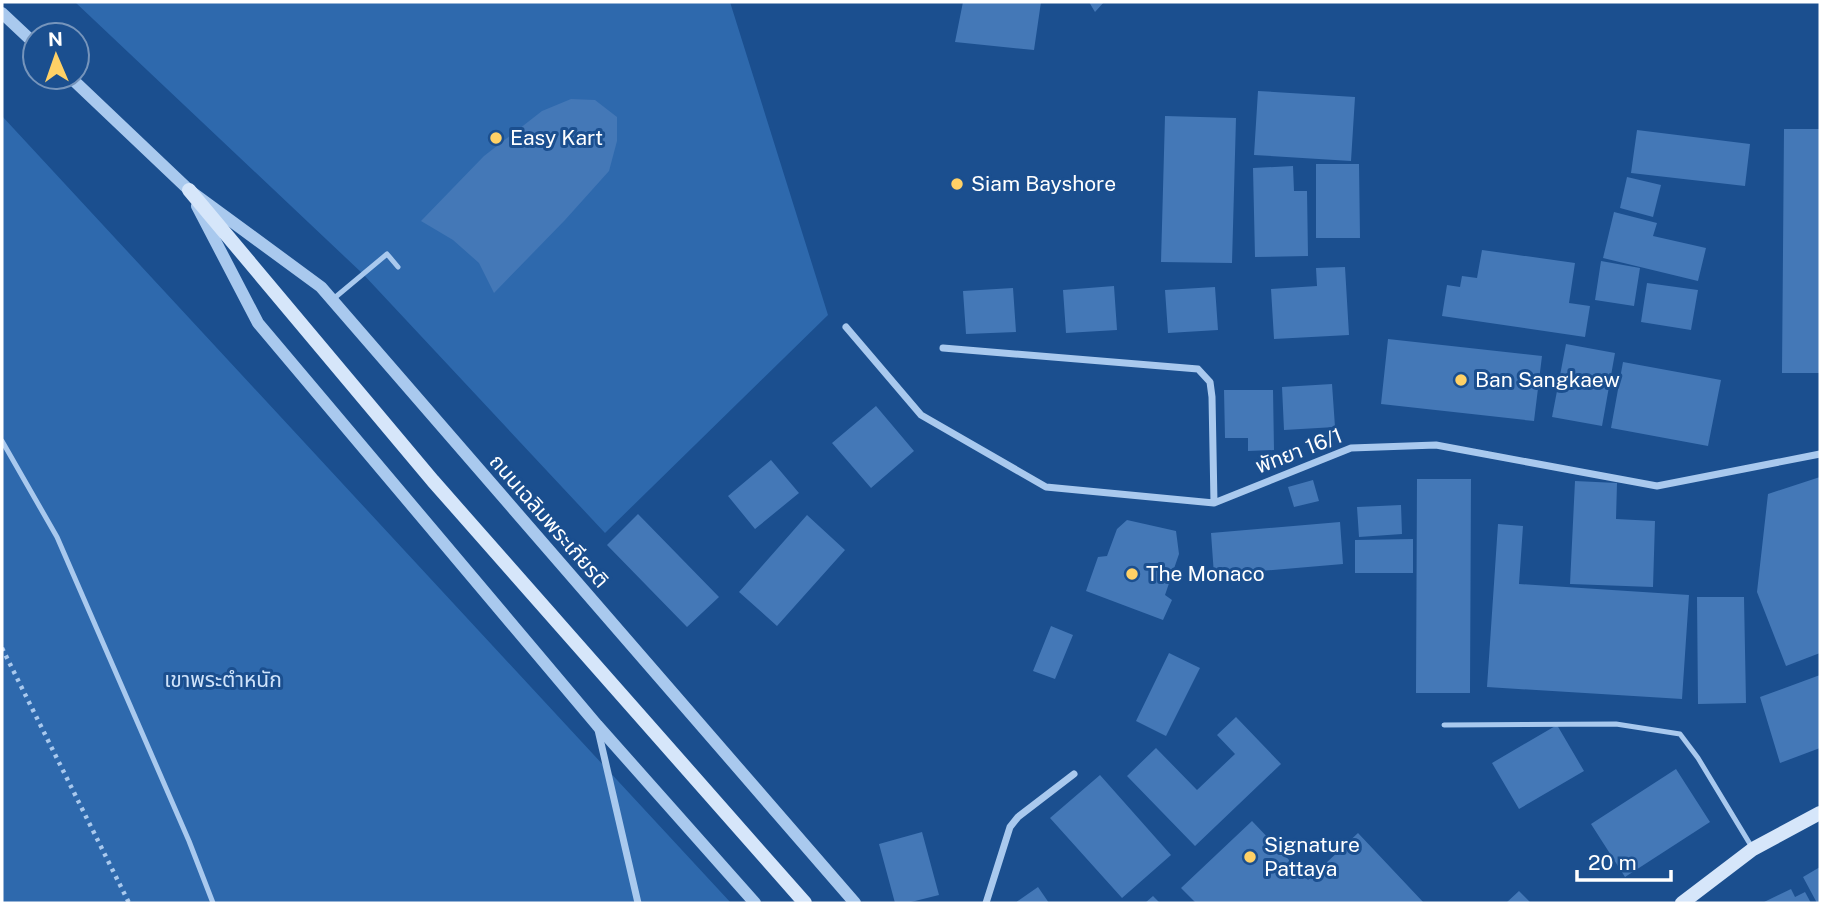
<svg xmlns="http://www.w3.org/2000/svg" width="1822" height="905" viewBox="0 0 1822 905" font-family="'Public Sans','Noto Sans Thai',sans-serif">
	<rect width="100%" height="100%" fill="#1b4f8f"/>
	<path fill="#2e69ad" d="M 75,2 L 730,2 L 828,315 L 605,533 L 363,274 Z
		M 2,116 L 731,903 L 2,903 Z"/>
	<path fill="#4478b7" d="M 963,2 L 1041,2 L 1034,50 L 955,42 Z
		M 1089,2 L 1104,2 L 1095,12 Z
		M 1258,91 L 1355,97 L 1351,161 L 1254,155 Z
		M 571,99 L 595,100 L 617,117 L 617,141 L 609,171 L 565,220 L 494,293 L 479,263 L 453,240 L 421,221 L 484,156 L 542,111 Z
		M 1165,116 L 1236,118 L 1232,263 L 1161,262 Z
		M 1784,129 L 1820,129 L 1820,373 L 1782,373 Z
		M 1637,130 L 1750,144 L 1745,186 L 1631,173 Z
		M 1316,164 L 1359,164 L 1360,238 L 1316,238 Z
		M 1293,166 L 1294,191 L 1307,191 L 1308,256 L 1255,257 L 1253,168 Z
		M 1627,177 L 1661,185 L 1653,217 L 1620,208 Z
		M 1614,212 L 1657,223 L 1653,236 L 1706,248 L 1698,281 L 1603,258 Z
		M 1482,250 L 1575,263 L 1569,303 L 1590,306 L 1585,337 L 1442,316 L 1447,285 L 1460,287 L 1462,276 L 1477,278 Z
		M 1601,261 L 1640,268 L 1634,306 L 1595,300 Z
		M 1345,267 L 1349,335 L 1274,339 L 1271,289 L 1317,286 L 1316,268 Z
		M 1647,283 L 1698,290 L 1691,330 L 1641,322 Z
		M 1114,286 L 1117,330 L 1066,333 L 1063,290 Z
		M 1215,287 L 1218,330 L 1168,333 L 1165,290 Z
		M 1013,288 L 1016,332 L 966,334 L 963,291 Z
		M 1388,339 L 1542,356 L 1534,421 L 1381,404 Z
		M 1566,344 L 1615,353 L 1602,426 L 1552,417 Z
		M 1623,362 L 1721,380 L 1708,446 L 1611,428 Z
		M 1332,384 L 1335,427 L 1284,430 L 1282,387 Z
		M 1224,390 L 1273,390 L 1274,450 L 1248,451 L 1248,438 L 1225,438 Z
		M 876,406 L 914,451 L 871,488 L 832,443 Z
		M 771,460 L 799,493 L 755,529 L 728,496 Z
		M 1820,477 L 1820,653 L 1786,666 L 1757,592 L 1768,494 Z
		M 1417,479 L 1471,479 L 1470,693 L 1416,693 Z
		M 1313,480 L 1319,501 L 1294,507 L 1288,487 Z
		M 1575,481 L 1617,483 L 1616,519 L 1655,521 L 1653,587 L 1570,584 Z
		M 1401,505 L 1402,534 L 1359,537 L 1357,507 Z
		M 638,514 L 719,597 L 687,627 L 607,545 Z
		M 807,515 L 845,550 L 777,626 L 739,592 Z
		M 1127,520 L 1176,531 L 1179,554 L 1165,595 L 1172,600 L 1163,620 L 1086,591 L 1098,557 L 1107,556 L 1117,529 Z
		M 1340,522 L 1343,564 L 1214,575 L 1211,533 Z
		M 1498,524 L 1523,526 L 1519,584 L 1689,595 L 1682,699 L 1487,687 Z
		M 1413,539 L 1413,573 L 1355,573 L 1355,540 Z
		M 1697,597 L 1744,597 L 1746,703 L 1698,704 Z
		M 1051,626 L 1073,635 L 1055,679 L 1033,671 Z
		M 1169,653 L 1200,668 L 1166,736 L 1136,721 Z
		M 1820,675 L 1820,748 L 1780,763 L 1760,697 Z
		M 1236,717 L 1281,764 L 1195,846 L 1127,776 L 1156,748 L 1197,790 L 1235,754 L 1217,735 Z
		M 1557,725 L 1584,771 L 1519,809 L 1492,763 Z
		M 1676,769 L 1710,822 L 1625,877 L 1591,824 Z
		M 1100,775 L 1171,855 L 1122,898 L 1050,818 Z
		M 1252,821 L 1308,880 L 1358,833 L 1424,903 L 1196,903 L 1181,888 Z
		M 922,832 L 939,895 L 907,903 L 895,903 L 879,844 Z
		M 1820,867 L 1820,903 L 1817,903 L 1803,877 Z
		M 1038,887 L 1049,903 L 1015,903 Z
		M 1791,889 L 1795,897 L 1805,892 L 1811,903 L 1762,903 Z
		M 1519,891 L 1531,903 L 1506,903 Z
		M 1153,896 L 1160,903 L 1145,903 Z"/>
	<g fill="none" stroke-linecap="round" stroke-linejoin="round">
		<path stroke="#a9c9ee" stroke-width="4.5" stroke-dasharray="3.5 5" stroke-linecap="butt" d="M 2,648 L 129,903"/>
		<path stroke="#a9c9ee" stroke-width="5" d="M 332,300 L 387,254 L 398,267
			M 2,441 L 57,537 L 189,841 L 213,903
			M 1444,725 L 1616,724 L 1680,734 L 1698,758 L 1753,849"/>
		<path stroke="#a9c9ee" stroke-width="7" d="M 846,327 L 921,415 L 1046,487 L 1214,503 L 1351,448 L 1436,445 L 1657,486 L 1820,454
			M 943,348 L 1198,369 L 1210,382 L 1212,397 L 1214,503
			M 598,730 L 638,903
			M 986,903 L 1010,827 L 1018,817 L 1074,774"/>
		<path stroke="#a9c9ee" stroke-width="12" d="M 2,13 L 35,44
			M 70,77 L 189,190 L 321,287 L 855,903
			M 197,206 L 258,323 L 597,725 L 755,903"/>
		<path stroke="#d6e6fa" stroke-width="14" d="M 189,190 L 433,481 L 805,903
			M 1682,903 L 1753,849 L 1820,813"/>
	</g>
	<g fill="#ffd166" stroke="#1b4f8f" stroke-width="2.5">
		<circle cx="496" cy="138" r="7"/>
		<circle cx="957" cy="184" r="7"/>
		<circle cx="1461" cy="380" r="7"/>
		<circle cx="1132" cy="574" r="7"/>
		<circle cx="1250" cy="857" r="7"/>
	</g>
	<g text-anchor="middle" stroke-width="6" stroke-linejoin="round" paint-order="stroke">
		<g font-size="21" fill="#fff" stroke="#1b4f8f" text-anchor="start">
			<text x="510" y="145">Easy Kart</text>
			<text x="971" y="191">Siam Bayshore</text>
			<text x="1475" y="387">Ban Sangkaew</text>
			<text x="1146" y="581">The Monaco</text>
			<text x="1264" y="852">Signature<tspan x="1264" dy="24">Pattaya</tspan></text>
		</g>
		<g font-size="21" fill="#fff" stroke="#1b4f8f">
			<text transform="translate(1299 451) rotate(-21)" y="7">พัทยา 16/1</text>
			<text transform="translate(549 521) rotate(49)" y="7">ถนนเฉลิมพระเกียรติ</text>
		</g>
		<g font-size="21" fill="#cfe3fa" stroke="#1b4f8f">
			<text x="223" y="687">เขาพระตำหนัก</text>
		</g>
	</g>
	<rect width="1822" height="905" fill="none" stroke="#ffffff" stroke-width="7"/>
	<g transform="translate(56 56) rotate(358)"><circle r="33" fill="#1b4f8f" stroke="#7695bc" stroke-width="2"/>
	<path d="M0-5L12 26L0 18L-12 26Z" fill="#ffd166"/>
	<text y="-10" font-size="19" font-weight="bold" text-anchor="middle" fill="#ffffff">N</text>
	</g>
	<path d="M1577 870v10h94v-10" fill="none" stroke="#ffffff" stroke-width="3.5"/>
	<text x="1588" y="870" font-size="21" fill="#ffffff" stroke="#1b4f8f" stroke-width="5" paint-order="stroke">20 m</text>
</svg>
